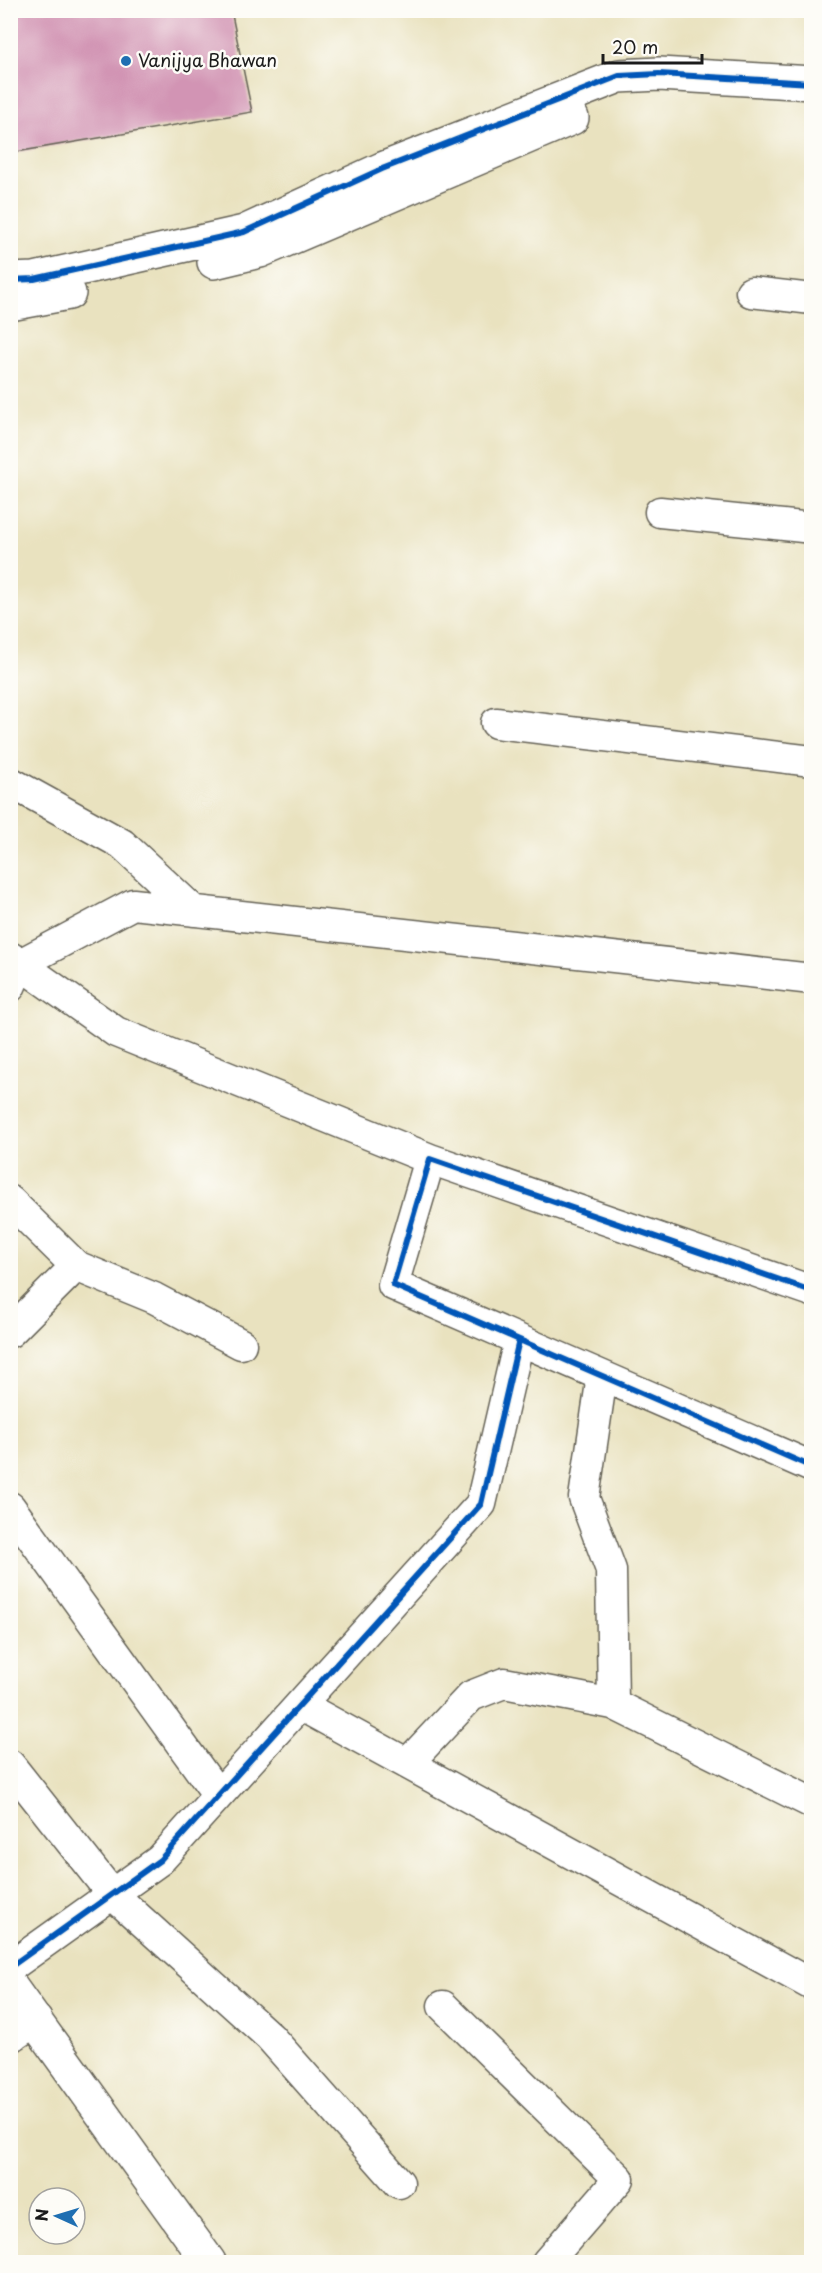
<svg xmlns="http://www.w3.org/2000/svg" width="822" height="2273" viewBox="0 0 822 2273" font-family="'Playpen Sans',sans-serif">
	<rect width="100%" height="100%" fill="#fdfcf7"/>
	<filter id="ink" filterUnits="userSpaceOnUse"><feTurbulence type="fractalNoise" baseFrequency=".0167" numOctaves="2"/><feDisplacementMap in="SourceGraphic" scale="12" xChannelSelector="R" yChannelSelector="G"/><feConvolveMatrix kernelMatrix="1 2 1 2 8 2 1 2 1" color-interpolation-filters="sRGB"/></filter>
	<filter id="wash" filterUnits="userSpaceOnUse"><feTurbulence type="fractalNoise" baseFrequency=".008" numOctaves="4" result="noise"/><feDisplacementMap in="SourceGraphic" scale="24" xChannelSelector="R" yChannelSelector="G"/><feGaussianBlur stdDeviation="1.35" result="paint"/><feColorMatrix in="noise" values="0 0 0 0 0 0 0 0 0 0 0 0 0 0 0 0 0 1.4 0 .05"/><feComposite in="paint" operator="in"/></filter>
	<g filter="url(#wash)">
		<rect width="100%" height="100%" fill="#e9e2bf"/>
		<g id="blocks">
			<path fill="#d294b4" d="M 10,10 L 231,10 L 252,112 L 10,153 Z"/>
		</g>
	</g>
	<g filter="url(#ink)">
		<use href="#blocks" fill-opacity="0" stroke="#646155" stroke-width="1.5"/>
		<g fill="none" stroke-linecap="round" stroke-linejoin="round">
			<defs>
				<path id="minor" d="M 751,292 L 812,299
					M 660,512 L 812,528
					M 496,723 L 812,761
					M 10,782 L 122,844 L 194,911
					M 10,957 L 20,964 L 133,904 L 812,979
					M 10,987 L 20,964 L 116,1032 L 430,1159
					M 10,1201 L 76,1266 L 10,1332
					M 76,1266 L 154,1298 L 241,1344
					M 812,1291 L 430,1159 L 393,1285 L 812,1467
					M 602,1376 L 584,1498 L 611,1570 L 613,1704
					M 10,1507 L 218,1795
					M 300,1705 L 812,1985
					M 408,1763 L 471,1696 L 504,1683 L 613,1704 L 812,1803
					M 10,1765 L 112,1894 L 270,2037 L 399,2183
					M 10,1967 L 160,1860 L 481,1504 L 519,1340
					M 443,2006 L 619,2179 L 547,2262
					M 10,2038 L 37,2020"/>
				<path id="tertiary" d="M 214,262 L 260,251 L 572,118
					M 10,280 L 34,279 L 244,232 L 382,169 L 619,76 L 659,74 L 812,83
					M 10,304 L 69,293
					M 10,1986 L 209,2262"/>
			</defs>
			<use href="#minor" stroke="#646155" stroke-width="33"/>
			<use href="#tertiary" stroke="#646155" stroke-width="36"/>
			<use href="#minor" stroke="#fff" stroke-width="30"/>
			<use href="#tertiary" stroke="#fff" stroke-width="33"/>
			<defs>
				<path id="cycleway" d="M 10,280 L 34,279 L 244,232 L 382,169 L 619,76 L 659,74 L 812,83
					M 812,1291 L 430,1159 L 393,1285 L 812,1467
					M 10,1967 L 160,1860 L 481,1504 L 519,1340"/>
			</defs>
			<use href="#cycleway" stroke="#fdfcf7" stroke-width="10"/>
			<use href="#cycleway" stroke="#0057b8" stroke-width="6"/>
		</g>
	</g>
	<circle fill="#1f6fb2" stroke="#fdfcf7" stroke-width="2" cx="126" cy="61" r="6"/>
	<g text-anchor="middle" stroke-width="5" stroke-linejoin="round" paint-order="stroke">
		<g font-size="18" fill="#1c1c1c" stroke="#fdfcf7" text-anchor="start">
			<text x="138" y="67">Vanijya Bhawan</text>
		</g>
	</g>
	<rect width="822" height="2273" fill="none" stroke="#fdfcf7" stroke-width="36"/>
	<g transform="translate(57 2216) rotate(274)"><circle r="28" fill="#fdfcf7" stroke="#a3a29f" stroke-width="1.5"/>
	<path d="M0-4.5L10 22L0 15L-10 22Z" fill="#1f6fb2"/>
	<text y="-9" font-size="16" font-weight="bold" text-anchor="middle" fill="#1c1c1c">N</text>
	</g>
	<path d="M603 54v9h99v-9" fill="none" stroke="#1c1c1c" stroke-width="3"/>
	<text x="612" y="54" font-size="18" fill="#1c1c1c" stroke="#fdfcf7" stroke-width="4.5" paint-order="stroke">20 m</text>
</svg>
